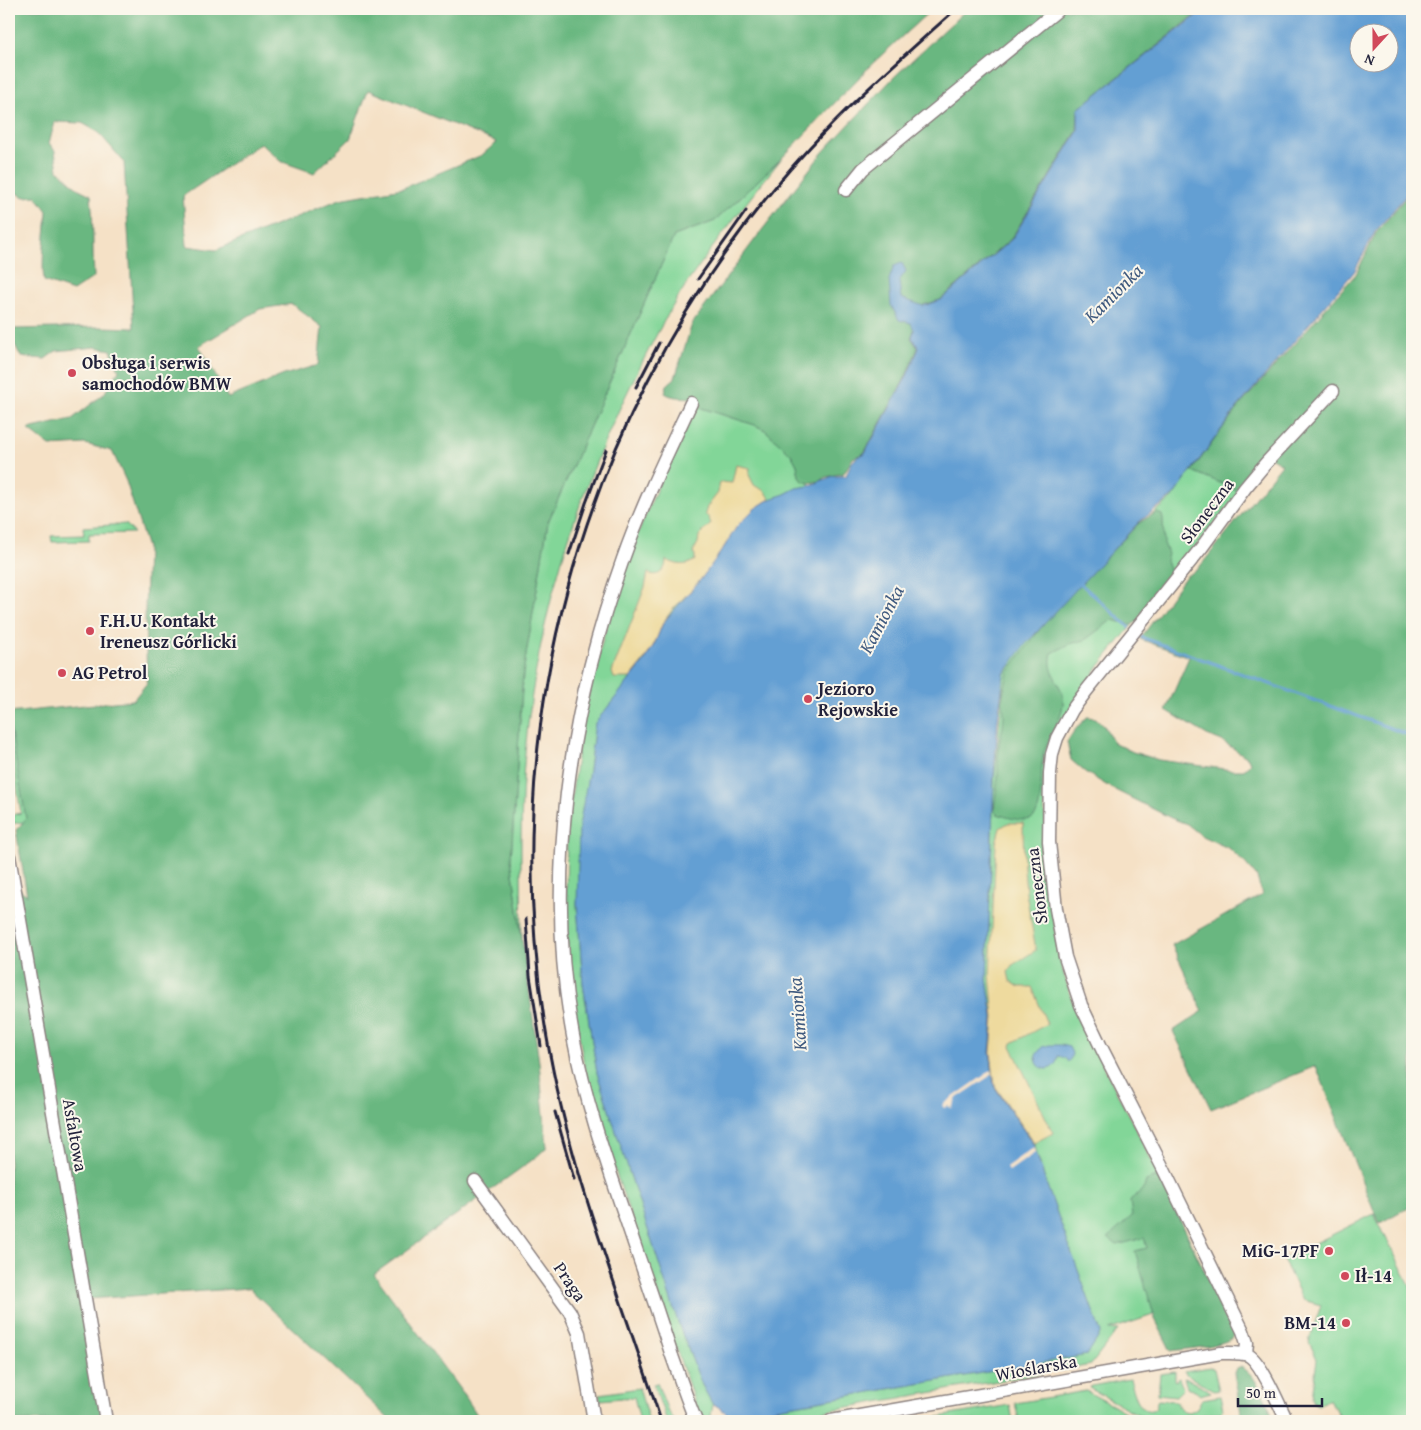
<svg xmlns="http://www.w3.org/2000/svg" width="1421" height="1430" viewBox="0 0 1421 1430" font-family="'Gentium Book Plus',serif">
	<rect width="100%" height="100%" fill="#fbf7ec"/>
	<filter id="ink" filterUnits="userSpaceOnUse"><feTurbulence type="fractalNoise" baseFrequency=".02" numOctaves="2"/><feDisplacementMap in="SourceGraphic" scale="10" xChannelSelector="R" yChannelSelector="G"/><feConvolveMatrix kernelMatrix="1 2 1 2 8 2 1 2 1" color-interpolation-filters="sRGB"/></filter>
	<filter id="wash" filterUnits="userSpaceOnUse"><feTurbulence type="fractalNoise" baseFrequency=".0096" numOctaves="4" result="noise"/><feDisplacementMap in="SourceGraphic" scale="20" xChannelSelector="R" yChannelSelector="G"/><feGaussianBlur stdDeviation="1.12" result="paint"/><feColorMatrix in="noise" values="0 0 0 0 0 0 0 0 0 0 0 0 0 0 0 0 0 1.4 0 .05"/><feComposite in="paint" operator="in"/></filter>
	<g filter="url(#wash)">
		<rect width="100%" height="100%" fill="#f5e1c6"/>
		<path fill="#82d698" stroke="#527c6a" d="M 782,158 C 749,199 717,240 687,283 C 665,317 646,354 628,391 C 574,502 538,620 526,743 C 519,808 521,873 522,938 L 511,859 L 523,673 L 548,522 L 674,236 L 715,221 Z
			M 692,405 L 755,425 L 765,430 L 791,454 L 797,465 L 799,476 L 803,481 L 809,483 L 809,486 L 796,488 L 785,494 L 770,499 L 715,561 L 644,662 L 595,723 L 589,770 L 577,905 L 583,984 L 597,1073 L 680,1328 L 702,1385 L 713,1405 L 710,1421 L 701,1421 L 607,1147 L 585,1070 L 570,984 L 566,909 L 567,827 L 583,716 L 618,581 Z
			M 1226,422 L 1269,456 L 1095,671 L 1045,765 L 1043,788 L 1050,893 L 1059,958 L 1075,1010 L 1157,1171 L 1234,1333 L 1172,1344 L 1153,1313 L 1153,1315 L 1109,1330 L 1118,1330 L 1091,1365 L 1053,1372 L 1051,1363 L 1042,1365 L 1044,1373 L 773,1420 L 772,1409 L 1087,1355 L 1101,1333 L 1046,1183 L 1034,1144 L 994,1086 L 990,1052 L 993,1017 L 987,979 L 994,784 L 1004,675 L 1024,645 L 1048,618 L 1140,525 L 1172,498 Z
			M 126,524 L 134,533 L 89,534 L 89,541 L 52,542 L 51,536 L 84,535 L 83,527 Z
			M 9,721 L 26,819 L 23,822 L 9,824 L 11,817 L 15,814 L 21,813 L 9,735 Z
			M 1374,1214 L 1412,1289 L 1412,1421 L 1341,1421 L 1330,1399 L 1318,1405 L 1314,1403 L 1312,1398 L 1317,1359 L 1309,1342 L 1321,1305 L 1303,1300 L 1283,1259 Z
			M 1211,1367 L 1214,1369 L 1219,1390 L 1215,1391 C 1207,1384 1188,1379 1184,1371 Z
			M 1175,1372 L 1175,1380 L 1176,1381 L 1179,1378 L 1183,1389 L 1176,1396 L 1158,1394 L 1160,1374 Z
			M 1184,1378 L 1200,1385 L 1211,1392 L 1200,1395 L 1193,1389 L 1187,1387 Z
			M 1130,1379 C 1133,1389 1139,1414 1152,1410 C 1157,1408 1157,1404 1157,1400 L 1176,1401 C 1179,1408 1182,1412 1190,1412 L 1197,1408 L 1202,1399 L 1220,1396 L 1223,1409 L 1222,1412 L 1161,1421 L 1150,1421 L 1089,1388 L 1091,1386 Z
			M 657,1383 L 668,1411 L 675,1421 L 667,1421 L 653,1384 Z
			M 639,1388 L 649,1421 L 640,1421 L 634,1397 L 600,1400 L 600,1394 Z
			M 1086,1391 L 1142,1421 L 1067,1421 L 1063,1415 L 1032,1421 L 1019,1421 L 1015,1403 Z
			M 1010,1405 L 1013,1421 L 914,1421 Z
			M 1222,1415 L 1228,1421 L 1182,1421 Z"/>
		<path fill="#69b780" stroke="#466c5e" fill-rule="evenodd" d="M 9,9 L 932,9 L 873,63 L 782,158 L 715,221 L 674,236 L 548,522 L 523,673 L 511,859 L 539,1062 L 547,1147 L 535,1158 L 374,1274 L 467,1399 L 481,1421 L 391,1421 L 249,1288 L 88,1299 L 108,1421 L 9,1421 L 9,882 L 27,895 L 16,830 L 26,819 L 9,721 L 9,713 L 133,700 L 147,683 L 145,612 L 147,548 L 126,481 L 112,451 L 85,444 L 50,446 L 28,429 L 72,419 L 104,394 L 119,370 L 111,350 L 96,347 L 56,351 L 45,359 L 21,357 L 13,341 L 13,329 L 101,327 L 134,328 L 124,162 L 98,132 L 82,123 L 55,122 L 49,143 L 55,151 L 58,170 L 77,188 L 91,195 C 94,222 92,249 94,277 L 73,291 L 44,281 C 41,258 46,234 47,211 L 36,196 L 24,197 L 9,189 ZM 368,90 L 497,142 L 482,155 L 403,188 L 340,199 L 216,250 L 187,246 L 183,196 L 261,143 L 280,161 L 314,173 L 350,139 ZM 292,304 L 322,327 L 318,365 L 284,375 L 228,398 L 199,346 L 260,309 Z
			M 967,9 L 1203,9 L 1078,109 L 1077,131 L 1011,239 L 940,300 L 923,305 L 911,338 L 918,348 L 905,378 L 864,453 L 853,458 L 844,473 L 826,477 L 820,481 L 809,483 L 803,481 L 799,476 L 797,465 L 791,454 L 765,430 L 755,425 L 692,405 L 691,398 C 682,397 672,398 665,393 L 667,385 L 675,378 L 692,324 L 762,230 L 823,152 L 894,77 Z
			M 1412,190 L 1412,1205 L 1380,1223 L 1373,1209 L 1316,1066 L 1211,1109 L 1173,1031 L 1203,1011 L 1172,945 L 1262,895 L 1257,877 L 1246,864 L 1230,849 L 1202,836 L 1187,824 L 1171,818 L 1111,788 L 1085,772 L 1071,760 L 1067,742 L 1074,731 L 1087,717 L 1096,718 L 1105,727 L 1113,742 L 1133,752 L 1159,760 L 1232,770 L 1244,770 L 1250,763 L 1248,758 L 1222,741 L 1207,735 L 1166,710 L 1189,657 L 1140,639 L 1186,576 L 1197,570 L 1282,464 L 1267,455 L 1239,491 L 1192,471 L 1236,410 L 1356,274 L 1376,233 Z
			M 1157,513 L 1162,515 L 1163,519 L 1164,543 L 1168,554 L 1166,561 L 1172,577 L 1137,622 L 1131,625 L 1112,620 L 1085,640 L 1070,644 L 1052,653 C 1046,675 1065,685 1063,704 C 1062,717 1051,734 1046,746 C 1043,752 1043,759 1042,765 C 1040,778 1043,808 1034,817 C 1027,824 1006,817 997,814 L 994,810 L 998,776 L 998,756 L 1000,738 L 1003,727 L 1004,714 L 1002,699 L 1008,672 L 1048,618 L 1139,523 L 1150,516 Z
			M 1153,1178 L 1159,1178 L 1235,1335 C 1229,1346 1184,1349 1171,1351 L 1155,1319 L 1135,1251 L 1147,1248 L 1144,1238 L 1117,1245 L 1108,1238 L 1132,1216 L 1130,1201 L 1144,1188 L 1146,1181 Z
			M 1240,1367 C 1256,1371 1268,1407 1275,1421 L 1245,1421 L 1240,1414 L 1241,1413 L 1234,1373 L 1236,1368 Z"/>
		<path fill="#eeda9e" stroke="#887e6c" d="M 736,465 L 750,468 L 749,475 L 754,485 C 762,491 765,488 770,499 C 736,517 725,551 701,579 C 689,594 673,606 663,623 C 660,629 658,637 654,644 C 648,656 639,667 630,678 L 614,678 L 612,672 L 645,587 L 648,573 C 658,578 666,571 666,560 C 677,565 686,567 695,560 L 695,555 L 693,552 L 698,543 L 699,536 L 711,524 L 709,518 L 705,514 L 707,507 L 718,493 L 720,482 L 732,483 Z
			M 1008,823 L 1023,823 L 1024,869 L 1026,893 L 1036,950 L 1014,964 L 1008,972 L 1010,981 L 1019,987 L 1032,987 L 1047,1024 L 1012,1043 L 1011,1046 L 1053,1133 L 1034,1143 L 995,1086 L 991,1052 L 994,1018 L 990,975 L 996,843 L 1000,828 Z"/>
		<path fill="#639fd3" stroke="#426087" fill-rule="evenodd" d="M 1205,9 L 1412,9 L 1412,188 L 1375,232 L 1354,272 L 1236,409 L 1173,496 L 1139,522 L 1081,584 L 1025,645 L 1004,674 L 998,719 L 994,775 L 987,979 L 993,1017 L 990,1052 L 994,1086 L 1033,1144 L 1046,1183 L 1101,1333 L 1087,1355 L 771,1409 L 771,1421 L 737,1421 L 717,1406 L 713,1405 L 702,1385 L 680,1328 L 597,1073 L 583,984 L 577,905 L 579,827 L 589,770 L 595,723 L 644,662 L 655,643 L 663,623 L 701,579 L 723,549 L 737,526 L 754,509 L 770,499 L 785,494 L 796,488 L 809,486 L 833,476 L 846,476 C 851,463 852,459 865,453 L 906,378 L 919,348 L 912,338 L 914,330 L 911,323 L 899,320 L 891,305 L 889,280 L 894,266 L 902,263 L 906,271 L 899,281 L 901,298 L 923,306 L 941,300 L 1012,239 L 1078,131 L 1078,109 ZM 1358,32 L 1388,32 L 1388,62 L 1358,62 Z
			M 1049,1045 L 1061,1045 L 1069,1047 L 1072,1053 L 1071,1058 L 1068,1062 L 1065,1058 L 1058,1056 C 1056,1074 1035,1073 1036,1055 L 1042,1047 Z"/>
		<path fill="#f5e1c6" d="M 992,1070 L 993,1074 L 957,1098 L 952,1108 L 947,1106 L 944,1108 L 942,1105 Z
			M 1034,1147 L 1036,1152 L 1009,1171 L 1006,1167 Z"/>
		<g fill="none" stroke-linecap="round" stroke-linejoin="round">
			<path stroke="#639fd3" stroke-width="3" d="M 1081,584 L 1129,627
				M 1141,637 L 1412,736"/>
		</g>
	</g>
	<g filter="url(#ink)">
		<g fill="none" stroke-linecap="round" stroke-linejoin="round">
			<defs>
				<path id="minor" d="M 846,190 L 863,169 L 1059,9
					M 691,403 C 667,454 642,505 623,559 C 569,710 544,877 573,1036 C 587,1111 614,1183 638,1255 C 650,1289 661,1322 672,1356 C 680,1378 687,1400 696,1421
					M 9,856 L 106,1421
					M 475,1181 L 570,1312 L 579,1333 L 594,1421
					M 1246,1354 L 1247,1343 L 1243,1331 L 1163,1168 L 1102,1049 L 1081,1005 L 1065,957 L 1056,909 L 1049,842 L 1050,773 L 1052,754 L 1057,738 L 1072,710 L 1087,690 L 1202,547 L 1245,488 L 1266,463 L 1333,391
					M 831,1421 L 1221,1353 C 1229,1353 1240,1352 1248,1355 C 1261,1361 1280,1407 1287,1421"/>
			</defs>
			<use href="#minor" stroke="#8c8280" stroke-width="15"/>
			<use href="#minor" stroke="#fff" stroke-width="12"/>
			<path stroke="#22223b" stroke-width="3" d="M 698,279 L 746,211
				M 636,387 L 659,343
				M 569,554 L 586,503 L 606,450
				M 526,919 L 530,976 L 541,1046
				M 555,1112 L 574,1179
				M 661,1421 C 620,1295 569,1169 547,1038 C 495,735 578,428 772,191 C 826,124 892,66 956,9"/>
		</g>
	</g>
	<g fill="#d1495b" stroke="#fbf7ec" stroke-width="2">
		<circle cx="72" cy="373" r="5"/>
		<circle cx="90" cy="631" r="5"/>
		<circle cx="62" cy="673" r="5"/>
		<circle cx="808" cy="699" r="5"/>
		<circle cx="1329" cy="1251" r="5"/>
		<circle cx="1345" cy="1276" r="5"/>
		<circle cx="1346" cy="1323" r="5"/>
	</g>
	<g text-anchor="middle" stroke-width="4" stroke-linejoin="round" paint-order="stroke">
		<g font-size="18" font-weight="bold" fill="#22223b" stroke="#fbf7ec" text-anchor="start">
			<text x="82" y="369">Obsługa i serwis<tspan x="82" dy="21">samochodów BMW</tspan></text>
			<text x="100" y="627">F.H.U. Kontakt<tspan x="100" dy="21">Ireneusz Górlicki</tspan></text>
			<text x="72" y="679">AG Petrol</text>
			<text x="818" y="695">Jezioro<tspan x="818" dy="21">Rejowskie</tspan></text>
			<text x="1319" y="1257" text-anchor="end">MiG-17PF</text>
			<text x="1355" y="1282">Ił-14</text>
			<text x="1336" y="1329" text-anchor="end">BM-14</text>
		</g>
		<g font-size="18" fill="#22223b" stroke="#fbf7ec">
			<text transform="translate(1207 511) rotate(-53)" y="6">Słoneczna</text>
			<text transform="translate(1037 886) rotate(-97)" y="6">Słoneczna</text>
			<text transform="translate(75 1135) rotate(80)" y="6">Asfaltowa</text>
			<text transform="translate(570 1282) rotate(56)" y="6">Praga</text>
			<text transform="translate(1036 1368) rotate(-10)" y="6">Wioślarska</text>
		</g>
		<g font-size="19" font-style="italic" fill="#3f5a7f" stroke="#fbf7ec">
			<text transform="translate(1113 293) rotate(-45)" y="7">Kamionka</text>
			<text transform="translate(881 619) rotate(-62)" y="7">Kamionka</text>
			<text transform="translate(797 1014) rotate(-94)" y="7">Kamionka</text>
		</g>
	</g>
	<rect width="1421" height="1430" fill="none" stroke="#fbf7ec" stroke-width="30"/>
	<g transform="translate(1374 48) rotate(201)"><circle r="24" fill="#fbf7ec" stroke="#a4a2a5"/>
	<path d="M0-4L9 19L0 12L-9 19Z" fill="#d1495b"/>
	<text y="-8" font-size="14" font-weight="bold" text-anchor="middle" fill="#22223b">N</text>
	</g>
	<path d="M1238 1398v8h84v-8" fill="none" stroke="#22223b" stroke-width="2.5"/>
	<text x="1246" y="1398" font-size="15" fill="#22223b" stroke="#fbf7ec" stroke-width="4" paint-order="stroke">50 m</text>
</svg>
